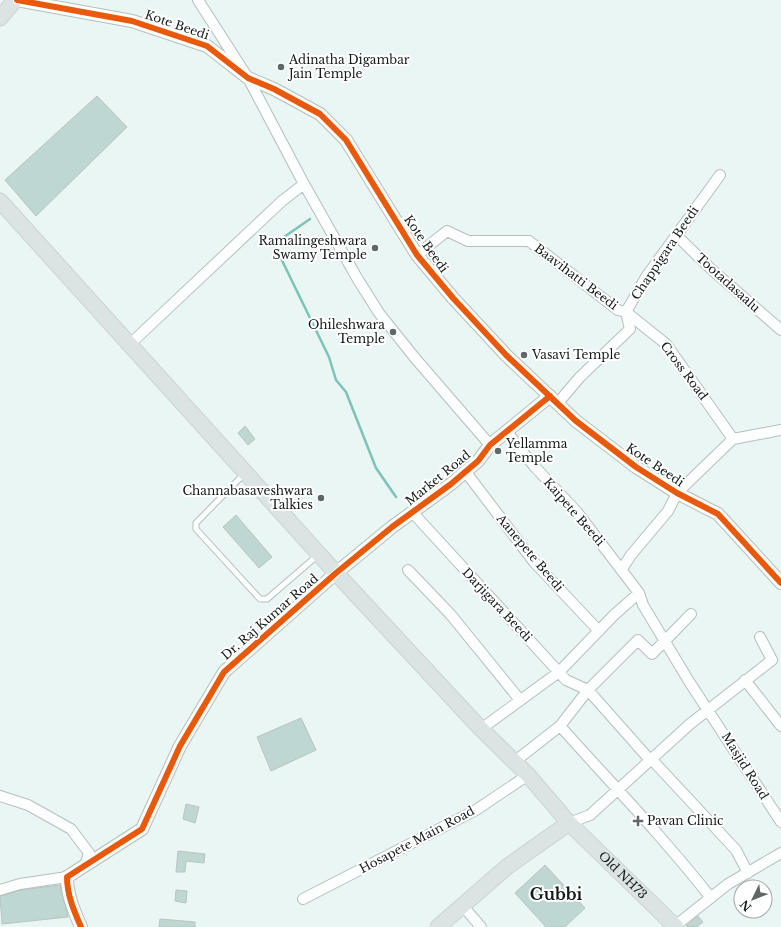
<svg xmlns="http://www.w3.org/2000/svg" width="781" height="927" viewBox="0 0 781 927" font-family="'Libre Baskerville',serif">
	<rect width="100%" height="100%" fill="#e9f6f3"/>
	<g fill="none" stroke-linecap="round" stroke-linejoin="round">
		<path stroke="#7cc4b8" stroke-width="2.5" d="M 310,219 L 274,244 L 329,357 L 336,380 L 346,392 L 376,468 L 396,497"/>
	</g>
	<path fill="#bfd7d3" stroke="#bac3c1" d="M 97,96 L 127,127 L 36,216 L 5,180 Z
		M 245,426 L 255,439 L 248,445 L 238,433 Z
		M 236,515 L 272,557 L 259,568 L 223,527 Z
		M 301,718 L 316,750 L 271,771 L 257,737 Z
		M 186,804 L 199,807 L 195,823 L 183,819 Z
		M 178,851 L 205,854 L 204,863 L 186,861 L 185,872 L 176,872 Z
		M 545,865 L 585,908 L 565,927 L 546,927 L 515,893 Z
		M 60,885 L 68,917 L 2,924 L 0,896 L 21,890 Z
		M 176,890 L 187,891 L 186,903 L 175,901 Z
		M 698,916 L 703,922 L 697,927 L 686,926 Z
		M 160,919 L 195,922 L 195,927 L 159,927 Z"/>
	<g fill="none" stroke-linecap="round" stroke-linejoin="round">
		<defs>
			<path id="service" d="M 244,474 L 196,523 L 196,529 L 260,599 L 267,599 L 318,555"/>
			<path id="minor" d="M 198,0 L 248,78 L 304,184 L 357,278 L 379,313 L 415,358 L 490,445
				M 676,235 L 711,269 L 781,330
				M 417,255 L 447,231 L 468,241 L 529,241 L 618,310 L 626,312 L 666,344 L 733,439
				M 129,345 L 282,201 L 304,184
				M 557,404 L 580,377 L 630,329 L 626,312 L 646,277 L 720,175
				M 507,432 L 534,466 L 577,512 L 639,593 L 643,605 L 690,683 L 781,822
				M 465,471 L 534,562 L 599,631
				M 413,513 L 566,680 L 588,690 L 560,726 L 514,762
				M 622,569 L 631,555 L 668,511 L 677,493 L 733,439 L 781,430
				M 408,570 L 451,615 L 520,700
				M 691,614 L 652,654 L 638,640 L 588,690 L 650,760 L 655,763 L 736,850 L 748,873
				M 745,680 L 781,726
				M 560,726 C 611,783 664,838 711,898
				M 481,729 L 559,672 L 614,615 L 639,593
				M 0,796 L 28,805 L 71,829 L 89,853 L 86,863
				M 569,823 L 590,815 L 690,724 L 772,660 L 760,637
				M 0,890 L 20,884 L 67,877
				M 303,899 L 476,810 L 528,775
				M 462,905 L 481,927
				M 675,926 L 728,884 L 781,853"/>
			<path id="tertiary" d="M 17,0 L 132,21 L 207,46 L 248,78 L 274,89 L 320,114 L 346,140 L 417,255 L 453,298 L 506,355 L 576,421 L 636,467 L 677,493 L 718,514 L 781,583
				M 81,927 C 74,911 67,895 67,877 L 142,829 L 180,746 L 224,672 L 336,573 L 392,527 L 451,484 L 478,461 L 490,445 L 550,396"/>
			<g id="primary">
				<path d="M 0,18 L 15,0"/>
				<path id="s1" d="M 0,201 L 336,573 L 481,729 L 528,775 L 569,823 L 676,927"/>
				<path d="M 438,927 L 508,866 L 569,823"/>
			</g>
		</defs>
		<use href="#service" stroke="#b5bfbd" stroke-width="7"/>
		<use href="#minor" stroke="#b5bfbd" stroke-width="12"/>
		<use href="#tertiary" stroke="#b5bfbd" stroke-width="14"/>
		<use href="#primary" stroke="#ccd3d2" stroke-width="17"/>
		<use href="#service" stroke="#fcfefd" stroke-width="5"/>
		<use href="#minor" stroke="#fcfefd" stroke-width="10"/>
		<use href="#tertiary" stroke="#fcfefd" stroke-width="12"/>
		<use href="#primary" stroke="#dbe4e3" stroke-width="15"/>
		<defs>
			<path id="cycleway" d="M 17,0 L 132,21 L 207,46 L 248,78 L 274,89 L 320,114 L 346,140 L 417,255 L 453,298 L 506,355 L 576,421 L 636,467 L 677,493 L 718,514 L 781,583
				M 81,927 C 74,911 67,895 67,877 L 142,829 L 180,746 L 224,672 L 336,573 L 392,527 L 451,484 L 478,461 L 490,445 L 550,396"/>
		</defs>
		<use href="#cycleway" stroke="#fff" stroke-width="8"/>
		<use href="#cycleway" stroke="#e8590c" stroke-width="6"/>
	</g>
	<g fill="#5f6867" stroke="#fff" stroke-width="1.5">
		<circle cx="281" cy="67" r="4"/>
		<circle cx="375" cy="248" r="4"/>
		<circle cx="393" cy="332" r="4"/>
		<circle cx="524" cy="355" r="4"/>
		<circle cx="498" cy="451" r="4"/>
		<circle cx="321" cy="498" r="4"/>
		<path d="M636 815h4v4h4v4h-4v4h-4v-4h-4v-4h4z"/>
	</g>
	<g text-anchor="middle" stroke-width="4" stroke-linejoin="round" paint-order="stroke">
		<g font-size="12" fill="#141c1b" stroke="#fff">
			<text transform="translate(177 25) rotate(19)" y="4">Kote Beedi</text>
			<text transform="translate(426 244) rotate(55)" y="4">Kote Beedi</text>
			<text transform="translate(665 253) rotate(-56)" y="4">Chappigara Beedi</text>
			<text transform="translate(576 277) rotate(37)" y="4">Baavihatti Beedi</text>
			<text transform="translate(728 283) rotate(42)" y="4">Tootadasaalu</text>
			<text transform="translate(684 371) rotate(53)" y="4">Cross Road</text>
			<text transform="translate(655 465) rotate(34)" y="4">Kote Beedi</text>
			<text transform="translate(438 478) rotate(-39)" y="4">Market Road</text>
			<text transform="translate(574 512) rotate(49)" y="4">Kaipete Beedi</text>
			<text transform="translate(530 553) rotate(50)" y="4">Aanepete Beedi</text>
			<text transform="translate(497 605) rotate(47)" y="4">Darjigara Beedi</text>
			<text transform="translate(270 617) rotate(-41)" y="4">Dr. Raj Kumar Road</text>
			<text transform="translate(745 766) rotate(58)" y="4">Masjid Road</text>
			<text transform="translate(417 840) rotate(-28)" y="4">Hosapete Main Road</text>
			<text dy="4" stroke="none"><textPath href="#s1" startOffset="918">Old NH73</textPath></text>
		</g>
		<g font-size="12" fill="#141c1b" stroke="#fff" text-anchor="start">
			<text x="289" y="64">Adinatha Digambar<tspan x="289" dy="14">Jain Temple</tspan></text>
			<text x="367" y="245" text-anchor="end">Ramalingeshwara<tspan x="367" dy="14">Swamy Temple</tspan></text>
			<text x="385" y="329" text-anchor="end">Ohileshwara<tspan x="385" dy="14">Temple</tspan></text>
			<text x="532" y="359">Vasavi Temple</text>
			<text x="506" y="448">Yellamma<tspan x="506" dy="14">Temple</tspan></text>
			<text x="313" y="495" text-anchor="end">Channabasaveshwara<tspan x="313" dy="14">Talkies</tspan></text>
			<text x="647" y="825">Pavan Clinic</text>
		</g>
		<g font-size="16" font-weight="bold" fill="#141c1b" stroke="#fff">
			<text x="556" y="900">Gubbi</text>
		</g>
	</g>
	<g transform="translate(753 899) rotate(227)"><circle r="19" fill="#ffffff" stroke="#a1a4a4"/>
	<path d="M0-3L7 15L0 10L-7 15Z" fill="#5f6867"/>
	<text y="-6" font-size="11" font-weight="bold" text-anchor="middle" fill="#141c1b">N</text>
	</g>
</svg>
